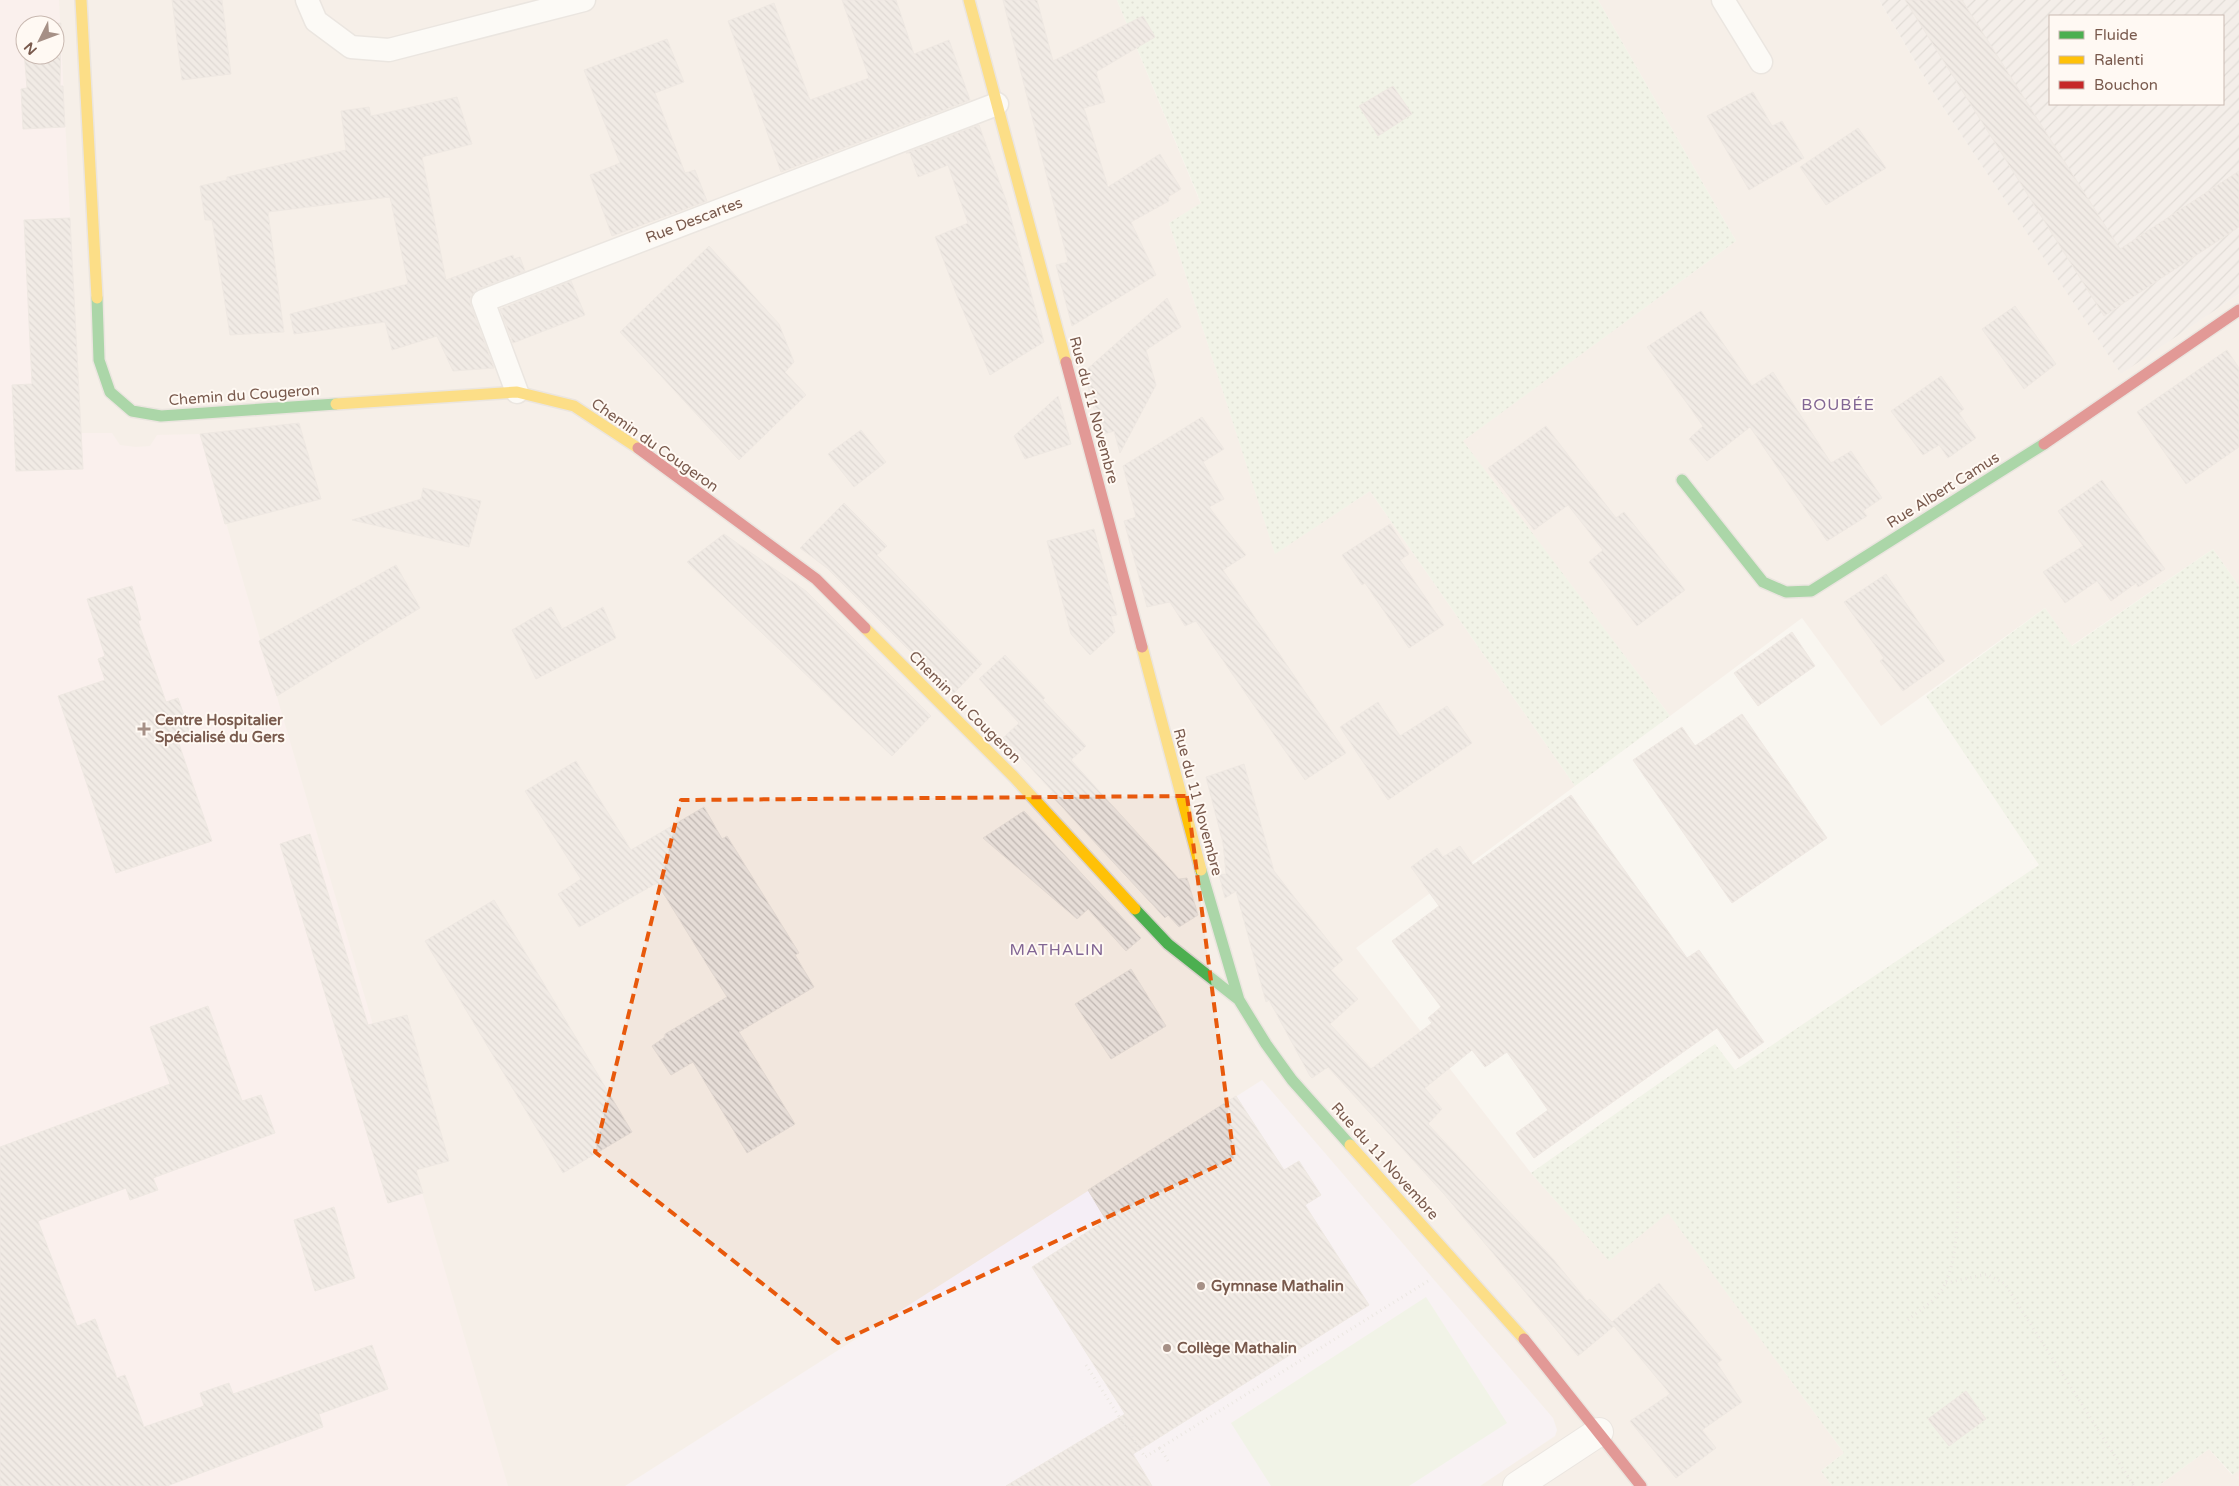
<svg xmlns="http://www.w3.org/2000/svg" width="2239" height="1486" viewBox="0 0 2239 1486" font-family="'Varela Round',sans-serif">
	<defs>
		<pattern id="industrial-furrows" width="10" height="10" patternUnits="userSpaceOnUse" patternTransform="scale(1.25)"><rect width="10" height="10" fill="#ede5e0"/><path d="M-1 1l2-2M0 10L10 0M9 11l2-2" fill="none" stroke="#c5bdb8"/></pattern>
		<pattern id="garden-dots" width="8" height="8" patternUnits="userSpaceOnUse" patternTransform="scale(1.25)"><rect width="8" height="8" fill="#e7f0db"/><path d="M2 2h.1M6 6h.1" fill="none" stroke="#c0c5b4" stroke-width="1.8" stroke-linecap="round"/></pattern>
		<pattern id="building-back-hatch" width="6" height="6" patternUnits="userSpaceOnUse" patternTransform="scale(1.25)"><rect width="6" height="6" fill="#e6ddd7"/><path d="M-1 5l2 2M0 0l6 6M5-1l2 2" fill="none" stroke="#bfb6b1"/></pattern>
	</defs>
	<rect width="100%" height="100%" fill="#f9f5f0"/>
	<path fill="#f2e7de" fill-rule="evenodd" d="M 0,0 L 1117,0 L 1201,204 L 1169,223 L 1275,553 L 1370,491 L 1575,786 L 1356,948 L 1531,1173 L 1609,1260 L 1668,1212 L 1844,1453 L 1821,1471 L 1832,1486 L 0,1486 ZM 25,25 L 55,25 L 55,55 L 25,55 Z
		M 1598,0 L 1879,0 L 1936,97 L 2121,373 L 2239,294 L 2239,586 L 2213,549 L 2071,646 L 2045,608 L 1881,726 L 1802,618 L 1670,716 L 1462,441 L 1736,241 Z
		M 2209,1449 L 2232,1475 L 2239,1470 L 2239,1486 L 2158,1486 Z"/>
	<path fill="url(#industrial-furrows)" fill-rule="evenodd" d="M 1879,0 L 2239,0 L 2239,294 L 2121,374 L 1936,97 ZM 2050,16 L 2223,16 L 2223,104 L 2050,104 Z"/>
	<path fill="#f5eef6" d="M 1262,1080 L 1553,1418 L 1557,1430 L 1555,1436 L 1480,1486 L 625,1486 Z"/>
	<path fill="#fae9e9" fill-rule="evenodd" d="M 0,0 L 59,0 L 81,433 L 112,433 L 120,445 L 136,447 L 150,446 L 157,435 L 200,434 L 508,1486 L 0,1486 ZM 25,25 L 55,25 L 55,55 L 25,55 Z"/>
	<path fill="#e7f0db" d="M 1426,1297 L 1507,1423 L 1409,1486 L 1271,1486 L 1231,1423 Z"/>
	<path fill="url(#garden-dots)" d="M 1117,0 L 1598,0 L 1736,241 L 1463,441 L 1670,716 L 1575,786 L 1370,491 L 1275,554 L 1169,223 L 1201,203 Z
		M 2213,549 L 2239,586 L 2239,1470 L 2233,1475 L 2209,1449 L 2158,1486 L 1832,1486 L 1821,1471 L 1844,1453 L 1668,1213 L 1609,1261 L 1531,1173 L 1715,1044 L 1735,1070 L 2039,865 L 1926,696 L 2045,608 L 2072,646 Z"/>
	<path fill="url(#building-back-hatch)" stroke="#e2d8d1" d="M 172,0 L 222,0 L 231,74 L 182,80 Z
		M 842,0 L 896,0 L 914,54 L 949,40 L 970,100 L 781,172 L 728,21 L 774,3 L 810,100 L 869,78 Z
		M 1003,0 L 1037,0 L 1053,61 L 1143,16 L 1155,37 L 1096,72 L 1105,102 L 1084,108 L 1108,187 L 1160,154 L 1181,189 L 1168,197 L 1169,201 L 1131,222 L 1156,275 L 1072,326 L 1056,265 L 1068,262 Z
		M 1905,0 L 1962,0 L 2120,249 L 2239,171 L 2239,227 L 2104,316 Z
		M 61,23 L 60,86 L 63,86 L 65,127 L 23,129 L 21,89 L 27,88 L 22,26 L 25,26 L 25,55 L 55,55 L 55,25 L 39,25 Z
		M 667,39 L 684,82 L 655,93 L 685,173 L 695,170 L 707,201 L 612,236 L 590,175 L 620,163 L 584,70 Z
		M 1393,86 L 1412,114 L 1378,136 L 1359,106 Z
		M 1753,92 L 1772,126 L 1782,121 L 1804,158 L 1749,190 L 1707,116 Z
		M 457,97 L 472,144 L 422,157 L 446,280 L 513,255 L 514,259 L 520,257 L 525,271 L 478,289 L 470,298 L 471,306 L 494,368 L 453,371 L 437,336 L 392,350 L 385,322 L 294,334 L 290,314 L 408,284 L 390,197 L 268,212 L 284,332 L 230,335 L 212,220 L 205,220 L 200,186 L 227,180 L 227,177 L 346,150 L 341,111 L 369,107 L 371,116 Z
		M 979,125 L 1007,203 L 1044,342 L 990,375 L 957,296 L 935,237 L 968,223 L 948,165 L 918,177 L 910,153 L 906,153 Z
		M 1858,128 L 1886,168 L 1826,205 L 1800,167 Z
		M 70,218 L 83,469 L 16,471 L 12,385 L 32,384 L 24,220 Z
		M 709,246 L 779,324 L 794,362 L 785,372 L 806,395 L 739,460 L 620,332 Z
		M 571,281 L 585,315 L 513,343 L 500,309 Z
		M 1167,298 L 1181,327 L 1146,350 L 1156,385 L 1120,453 L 1114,431 L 1101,435 L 1084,372 Z
		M 2015,306 L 2056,364 L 2024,389 L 1982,329 Z
		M 1701,311 L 1752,386 L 1773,372 L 1831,463 L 1851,451 L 1882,498 L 1863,511 L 1867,516 L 1827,541 L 1750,427 L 1707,461 L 1689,439 L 1703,426 L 1647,347 Z
		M 2227,350 L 2239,368 L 2239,447 L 2186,484 L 2137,412 Z
		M 1941,376 L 1964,409 L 1959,413 L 1976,438 L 1948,458 L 1939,445 L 1923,455 L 1891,411 Z
		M 1058,396 L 1071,444 L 1025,459 L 1014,436 Z
		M 1202,417 L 1224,449 L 1203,462 L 1224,499 L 1209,507 L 1246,555 L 1223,570 L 1346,753 L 1305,780 L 1196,621 L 1185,626 L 1170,602 L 1147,607 L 1124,521 L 1136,517 L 1123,466 Z
		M 299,423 L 321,499 L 225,524 L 200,434 Z
		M 1546,426 L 1616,518 L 1624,512 L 1685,590 L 1637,626 L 1589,562 L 1603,550 L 1568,505 L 1534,530 L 1488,468 Z
		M 861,430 L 886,462 L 854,487 L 828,454 Z
		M 2102,480 L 2165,569 L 2138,587 L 2136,583 L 2111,601 L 2097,581 L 2065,603 L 2043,572 L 2083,546 L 2058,511 Z
		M 423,488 L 481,501 L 469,547 L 352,520 L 421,499 Z
		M 844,503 L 887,546 L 877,555 L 982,664 L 953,694 L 827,568 L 800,548 Z
		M 1390,524 L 1409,554 L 1400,560 L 1444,625 L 1409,648 L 1365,583 L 1362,585 L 1342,555 Z
		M 1094,529 L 1117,615 L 1111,616 L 1115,632 L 1090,655 L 1071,634 L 1047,541 Z
		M 724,534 L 806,591 L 931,716 L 892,756 L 687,562 Z
		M 396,565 L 420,608 L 277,696 L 259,641 Z
		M 1886,574 L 1945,661 L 1903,691 L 1880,661 L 1884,658 L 1844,602 Z
		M 132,586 L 141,620 L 138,621 L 166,702 L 178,698 L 190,733 L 177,738 L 212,841 L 116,873 L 58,696 L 105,680 L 98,659 L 105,656 L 87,599 Z
		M 551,607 L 562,629 L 603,607 L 616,638 L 536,679 L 512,630 Z
		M 1792,632 L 1815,666 L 1758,706 L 1734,673 Z
		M 1005,655 L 1045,698 L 1043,700 L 1086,746 L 1071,760 L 1179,879 L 1187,878 L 1198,915 L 1179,927 L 1168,915 L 1165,918 L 1050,794 L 1053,792 L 1003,738 L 1019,723 L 979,679 Z
		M 1378,702 L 1400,736 L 1447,706 L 1472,743 L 1388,800 L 1340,727 Z
		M 1742,714 L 1827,838 L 1732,903 L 1633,760 L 1682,727 L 1695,746 Z
		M 576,761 L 631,850 L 704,807 L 722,839 L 727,836 L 799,953 L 795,955 L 814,987 L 739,1032 L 795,1124 L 747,1153 L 693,1062 L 671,1075 L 652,1046 L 665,1037 L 665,1034 L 727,997 L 657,883 L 579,927 L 558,894 L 581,879 L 525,791 Z
		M 1244,764 L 1274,871 L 1343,960 L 1331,970 L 1358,999 L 1330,1024 L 1371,1069 L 1432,1023 L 1428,1018 L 1441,1007 L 1392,941 L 1439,906 L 1411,867 L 1437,848 L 1443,857 L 1460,846 L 1473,865 L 1571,795 L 1687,958 L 1699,950 L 1764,1042 L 1739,1059 L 1717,1028 L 1534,1158 L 1516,1133 L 1548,1110 L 1507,1052 L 1485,1067 L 1472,1050 L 1425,1088 L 1442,1109 L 1428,1124 L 1554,1260 L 1587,1301 L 1590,1299 L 1612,1322 L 1659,1283 L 1722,1360 L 1717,1363 L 1742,1402 L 1702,1430 L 1716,1448 L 1676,1478 L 1630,1421 L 1670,1394 L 1614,1326 L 1578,1356 L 1444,1194 L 1328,1067 L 1312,1078 L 1310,1076 L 1269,1000 L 1266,1002 L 1236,891 L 1225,898 L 1219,875 L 1226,874 L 1223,843 L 1206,777 Z
		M 1024,811 L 1141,938 L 1126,951 L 1088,909 L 1077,919 L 983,838 Z
		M 310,834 L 368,1025 L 407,1015 L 449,1161 L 416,1170 L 423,1193 L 388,1203 L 280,844 Z
		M 494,900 L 632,1132 L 563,1173 L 425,941 Z
		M 1131,969 L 1166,1026 L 1111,1059 L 1075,1004 Z
		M 208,1006 L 242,1101 L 261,1095 L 275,1133 L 153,1178 L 158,1190 L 130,1200 L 126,1188 L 38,1221 L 77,1326 L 95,1319 L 117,1378 L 125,1375 L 144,1427 L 204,1406 L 200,1393 L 229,1383 L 233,1394 L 372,1345 L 388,1389 L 319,1414 L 323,1427 L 167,1486 L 0,1486 L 0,1147 L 170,1084 L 150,1027 Z
		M 1236,1096 L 1284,1170 L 1299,1161 L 1321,1195 L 1305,1205 L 1369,1305 L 1133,1454 L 1152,1486 L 1006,1486 L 1125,1414 L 1032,1267 L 1106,1220 L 1088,1190 Z
		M 334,1207 L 355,1278 L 315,1291 L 294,1220 Z
		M 1966,1391 L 1986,1419 L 1949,1446 L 1928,1419 Z"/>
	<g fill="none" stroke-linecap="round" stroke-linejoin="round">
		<defs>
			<path id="lane" d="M 307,0 L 316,21 L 351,47 L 389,50 L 584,0
				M 1723,0 L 1761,62
				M 517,392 L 483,301 L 997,104"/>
			<path id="street" d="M 1517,1486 L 1599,1432"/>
			<path id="fast" d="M 97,298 L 99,360 L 110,392 L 132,411 L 161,416 L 336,404
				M 1682,480 L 1763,582 L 1786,592 L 1811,591 L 2044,444
				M 1201,870 L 1239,1000 L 1266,1044 L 1292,1080 L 1350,1145
				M 1135,909 L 1168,944 L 1239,1000"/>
			<path id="slow" d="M 81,0 L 97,298
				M 969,0 L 1066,362
				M 336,404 L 517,392 L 574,406 L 638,448
				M 865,628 L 1013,776 L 1135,909
				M 1142,647 L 1201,870
				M 1350,1145 L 1524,1339"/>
			<path id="jam" d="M 1066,362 L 1142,647
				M 2044,444 L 2239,310
				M 638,448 L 816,579 L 865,628
				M 1524,1339 L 1641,1486"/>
		</defs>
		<use href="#lane" stroke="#d9d2cd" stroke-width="25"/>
		<use href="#street" stroke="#d9d2cd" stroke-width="30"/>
		<use href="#fast" stroke="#d9d1cb" stroke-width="14"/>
		<use href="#slow" stroke="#d9d1cb" stroke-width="14"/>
		<use href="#jam" stroke="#d9d1cb" stroke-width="14"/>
		<path stroke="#dbd4d0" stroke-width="3" stroke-dasharray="1 4" stroke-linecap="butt" d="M 1946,1283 L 1987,1274 L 2005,1284 L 2134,1486
			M 1908,1320 C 1921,1309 1939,1299 1946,1282 C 1963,1243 1957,1167 1958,1122
			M 1086,1365 L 1145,1457 L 1160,1448
			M 1168,1461 L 1160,1448 L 1428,1281"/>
		<use href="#lane" stroke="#fefefd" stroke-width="22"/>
		<use href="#street" stroke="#fefefd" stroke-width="28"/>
		<use href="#fast" stroke="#4caf50" stroke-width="11"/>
		<use href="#slow" stroke="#ffc107" stroke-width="11"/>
		<use href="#jam" stroke="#c62828" stroke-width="11"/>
	</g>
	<path d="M0 0H2239V1486H0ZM 1187,796 L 1234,1158 L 838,1343 L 595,1152 L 681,800 Z" fill="#f9f5f0" fill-opacity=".55" fill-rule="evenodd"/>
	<path fill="none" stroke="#e8590c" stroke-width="4" stroke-dasharray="10 6" stroke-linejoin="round" d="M 1187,796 L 1234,1158 L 838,1343 L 595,1152 L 681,800 Z"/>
	<g fill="#a69086" stroke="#fff9f3" stroke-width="2">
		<path d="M141.5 721.5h5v5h5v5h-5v5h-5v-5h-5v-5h5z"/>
		<circle cx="1201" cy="1286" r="5"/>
		<circle cx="1167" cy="1348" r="5"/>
	</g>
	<g text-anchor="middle" stroke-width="4" stroke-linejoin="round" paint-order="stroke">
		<g font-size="15" fill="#795a4d" stroke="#fff9f3">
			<text transform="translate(694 220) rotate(-21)" y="5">Rue Descartes</text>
			<text transform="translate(244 395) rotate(-4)" y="5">Chemin du Cougeron</text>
			<text transform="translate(1094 410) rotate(75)" y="5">Rue du 11 Novembre</text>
			<text transform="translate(655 445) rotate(35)" y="5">Chemin du Cougeron</text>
			<text transform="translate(1943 490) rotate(-32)" y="5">Rue Albert Camus</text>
			<text transform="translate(965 707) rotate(45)" y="5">Chemin du Cougeron</text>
			<text transform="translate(1198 802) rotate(75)" y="5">Rue du 11 Novembre</text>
			<text transform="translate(1385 1161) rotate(48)" y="5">Rue du 11 Novembre</text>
		</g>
		<g font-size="15" font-weight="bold" fill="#795a4d" stroke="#fff9f3" text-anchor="start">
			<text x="155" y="725">Centre Hospitalier<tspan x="155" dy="17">Spécialisé du Gers</tspan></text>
			<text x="1211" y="1291">Gymnase Mathalin</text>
			<text x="1177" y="1353">Collège Mathalin</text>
		</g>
		<g font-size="16" letter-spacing="1" fill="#826694" stroke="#fff9f3">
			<text x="1838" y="410">BOUBÉE</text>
			<text x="1057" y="955">MATHALIN</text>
		</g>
	</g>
	<rect x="2049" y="15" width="175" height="90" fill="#fff9f3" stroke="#c9b9b1"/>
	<rect x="2059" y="31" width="25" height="8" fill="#4caf50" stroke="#c9b9b1"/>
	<text x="2094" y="40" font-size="15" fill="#795a4d">Fluide</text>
	<rect x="2059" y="56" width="25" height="8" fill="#ffc107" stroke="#c9b9b1"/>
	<text x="2094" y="65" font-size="15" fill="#795a4d">Ralenti</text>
	<rect x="2059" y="81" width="25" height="8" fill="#c62828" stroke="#c9b9b1"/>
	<text x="2094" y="90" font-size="15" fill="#795a4d">Bouchon</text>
	<g transform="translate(40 40) rotate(228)"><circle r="24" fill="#fff9f3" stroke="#c9b9b1"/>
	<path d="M0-4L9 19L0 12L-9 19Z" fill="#a69086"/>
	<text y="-8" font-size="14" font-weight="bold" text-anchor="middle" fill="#795a4d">N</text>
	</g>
</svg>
